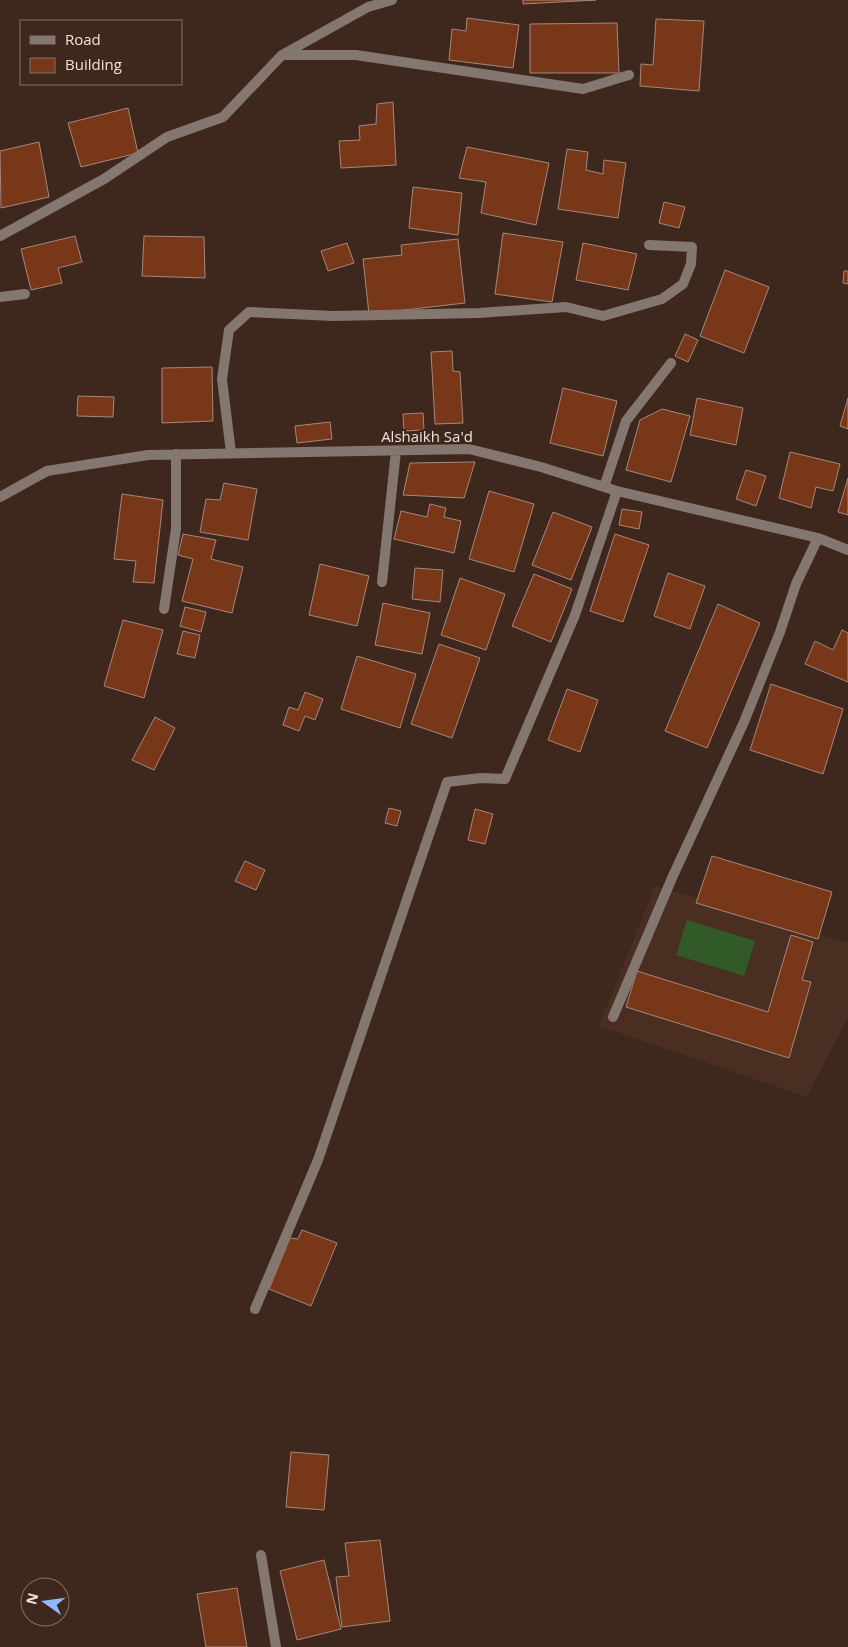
<svg xmlns="http://www.w3.org/2000/svg" width="848" height="1647" viewBox="0 0 848 1647" font-family="'Open Sans',sans-serif">
	<rect width="100%" height="100%" fill="#3e271d"/>
	<path fill="#4b2e22" d="M 655,886 L 848,943 L 848,1017 L 807,1097 L 599,1026 Z"/>
	<path fill="#325a28" d="M 687,920 L 755,941 L 744,976 L 676,955 Z"/>
	<path fill="#793719" stroke="#a5887c" d="M 523,0 L 596,0 L 523,4 Z
		M 467,18 L 519,25 L 513,68 L 449,60 L 452,29 L 466,31 Z
		M 656,19 L 704,21 L 699,91 L 640,86 L 641,64 L 653,65 Z
		M 617,23 L 619,73 L 530,73 L 530,24 Z
		M 393,102 L 396,165 L 341,168 L 339,141 L 360,140 L 359,126 L 376,124 L 377,104 Z
		M 128,108 L 138,153 L 81,167 L 68,123 Z
		M 39,142 L 49,197 L 1,208 L 0,151 Z
		M 467,147 L 549,163 L 536,225 L 481,213 L 486,182 L 459,178 Z
		M 567,149 L 588,152 L 586,170 L 603,174 L 604,160 L 626,163 L 618,218 L 558,209 Z
		M 413,187 L 462,193 L 458,235 L 409,228 Z
		M 664,202 L 685,207 L 679,228 L 659,223 Z
		M 503,233 L 563,242 L 552,302 L 495,294 Z
		M 75,236 L 82,262 L 58,268 L 62,283 L 31,290 L 21,249 Z
		M 144,236 L 204,237 L 205,278 L 142,276 Z
		M 458,239 L 465,303 L 369,314 L 363,259 L 402,255 L 401,245 Z
		M 347,243 L 354,263 L 328,271 L 321,251 Z
		M 583,243 L 637,254 L 628,290 L 576,280 Z
		M 725,270 L 769,287 L 744,353 L 700,336 Z
		M 844,271 L 848,271 L 848,284 L 843,283 Z
		M 685,334 L 698,340 L 688,362 L 675,356 Z
		M 452,351 L 453,371 L 460,372 L 463,423 L 435,424 L 431,352 Z
		M 212,367 L 213,421 L 162,423 L 162,368 Z
		M 563,388 L 617,401 L 603,456 L 550,443 Z
		M 78,396 L 114,397 L 113,417 L 77,416 Z
		M 697,398 L 743,408 L 736,445 L 690,435 Z
		M 848,398 L 848,429 L 840,426 Z
		M 662,409 L 690,416 L 671,482 L 626,470 L 640,420 Z
		M 423,413 L 424,430 L 404,431 L 403,414 Z
		M 330,422 L 332,439 L 297,443 L 295,426 Z
		M 790,452 L 840,464 L 833,491 L 816,487 L 811,508 L 779,498 Z
		M 475,462 L 464,498 L 403,495 L 410,463 Z
		M 746,470 L 766,476 L 756,506 L 736,499 Z
		M 848,478 L 848,515 L 838,512 Z
		M 224,483 L 257,489 L 248,540 L 200,532 L 206,499 L 220,500 Z
		M 489,491 L 534,504 L 514,572 L 469,559 Z
		M 122,494 L 163,500 L 154,583 L 133,582 L 136,561 L 114,559 Z
		M 430,504 L 446,508 L 444,517 L 461,521 L 454,553 L 394,539 L 401,511 L 427,517 Z
		M 622,509 L 642,512 L 639,529 L 619,525 Z
		M 553,512 L 592,527 L 571,580 L 532,565 Z
		M 183,534 L 216,540 L 211,559 L 243,567 L 232,613 L 182,601 L 193,559 L 178,555 Z
		M 615,534 L 649,545 L 623,622 L 590,611 Z
		M 320,564 L 369,576 L 357,626 L 309,615 Z
		M 415,568 L 443,570 L 440,602 L 412,599 Z
		M 668,573 L 705,586 L 690,629 L 654,616 Z
		M 534,574 L 572,589 L 551,642 L 512,626 Z
		M 460,578 L 505,594 L 486,650 L 441,635 Z
		M 383,603 L 430,613 L 422,654 L 375,645 Z
		M 718,604 L 760,623 L 707,748 L 665,731 Z
		M 185,607 L 206,612 L 201,632 L 180,626 Z
		M 123,620 L 163,630 L 144,698 L 104,686 Z
		M 842,630 L 848,633 L 848,682 L 805,664 L 815,641 L 833,650 Z
		M 183,631 L 200,635 L 195,658 L 177,654 Z
		M 439,644 L 480,658 L 452,738 L 411,724 Z
		M 357,656 L 416,674 L 400,728 L 341,709 Z
		M 771,684 L 843,709 L 823,774 L 750,750 Z
		M 567,689 L 598,700 L 580,752 L 548,740 Z
		M 305,692 L 323,699 L 315,720 L 305,716 L 299,731 L 283,725 L 289,707 L 298,710 Z
		M 155,717 L 175,728 L 154,770 L 132,760 Z
		M 389,808 L 401,811 L 397,826 L 385,823 Z
		M 475,809 L 493,814 L 485,844 L 468,840 Z
		M 712,856 L 832,892 L 818,939 L 696,903 Z
		M 245,861 L 265,870 L 256,890 L 235,881 Z
		M 791,935 L 813,942 L 802,980 L 811,982 L 789,1058 L 626,1007 L 637,971 L 768,1012 Z
		M 302,1230 L 337,1243 L 311,1306 L 269,1289 L 290,1238 L 298,1239 Z
		M 291,1452 L 329,1455 L 324,1510 L 286,1507 Z
		M 380,1540 L 390,1621 L 342,1627 L 336,1577 L 349,1576 L 345,1543 Z
		M 324,1560 L 341,1629 L 297,1640 L 280,1571 Z
		M 237,1588 L 247,1647 L 206,1647 L 197,1594 Z"/>
	<g fill="none" stroke-linecap="round" stroke-linejoin="round">
		<path stroke="#837770" stroke-width="10" d="M 283,55 L 356,55 L 583,89 L 629,75
			M 0,236 L 104,179 L 167,137 L 223,117 L 282,55 L 368,7 L 392,0
			M 0,297 L 25,294
			M 231,453 L 222,379 L 229,330 L 249,312 L 333,316 L 479,313 L 566,307 L 603,316 L 662,299 L 683,284 L 691,264 L 692,247 L 649,245
			M 604,487 L 626,421 L 671,363
			M 0,497 L 47,471 L 148,455 L 469,449 L 541,467 L 617,491 L 818,538 L 848,550
			M 382,582 L 396,451
			M 164,609 L 176,529 L 176,454
			M 613,1017 L 672,878 L 744,722 L 780,632 L 796,584 L 818,538
			M 255,1309 L 318,1160 L 447,782 L 481,778 L 505,779 L 575,615 L 617,491
			M 261,1555 L 276,1647"/>
	</g>
	<g text-anchor="middle" stroke-width="4.5" stroke-linejoin="round" paint-order="stroke">
		<g font-size="15" fill="#f1e1da" stroke="#3e271d">
			<text x="427" y="442">Alshaikh Sa'd</text>
		</g>
	</g>
	<rect x="20" y="20" width="162" height="65" fill="#3e271d" stroke="#867169"/>
	<rect x="30" y="36" width="25" height="8" fill="#837770" stroke="#867169"/>
	<text x="65" y="45" font-size="15" fill="#f1e1da">Road</text>
	<rect x="30" y="58" width="25" height="15" fill="#793719" stroke="#867169"/>
	<text x="65" y="70" font-size="15" fill="#f1e1da">Building</text>
	<g transform="translate(45 1602) rotate(284)"><circle r="24" fill="#3e271d" stroke="#867169"/>
	<path d="M0-4L9 19L0 12L-9 19Z" fill="#90b8fd"/>
	<text y="-8" font-size="14" font-weight="bold" text-anchor="middle" fill="#f1e1da">N</text>
	</g>
</svg>
